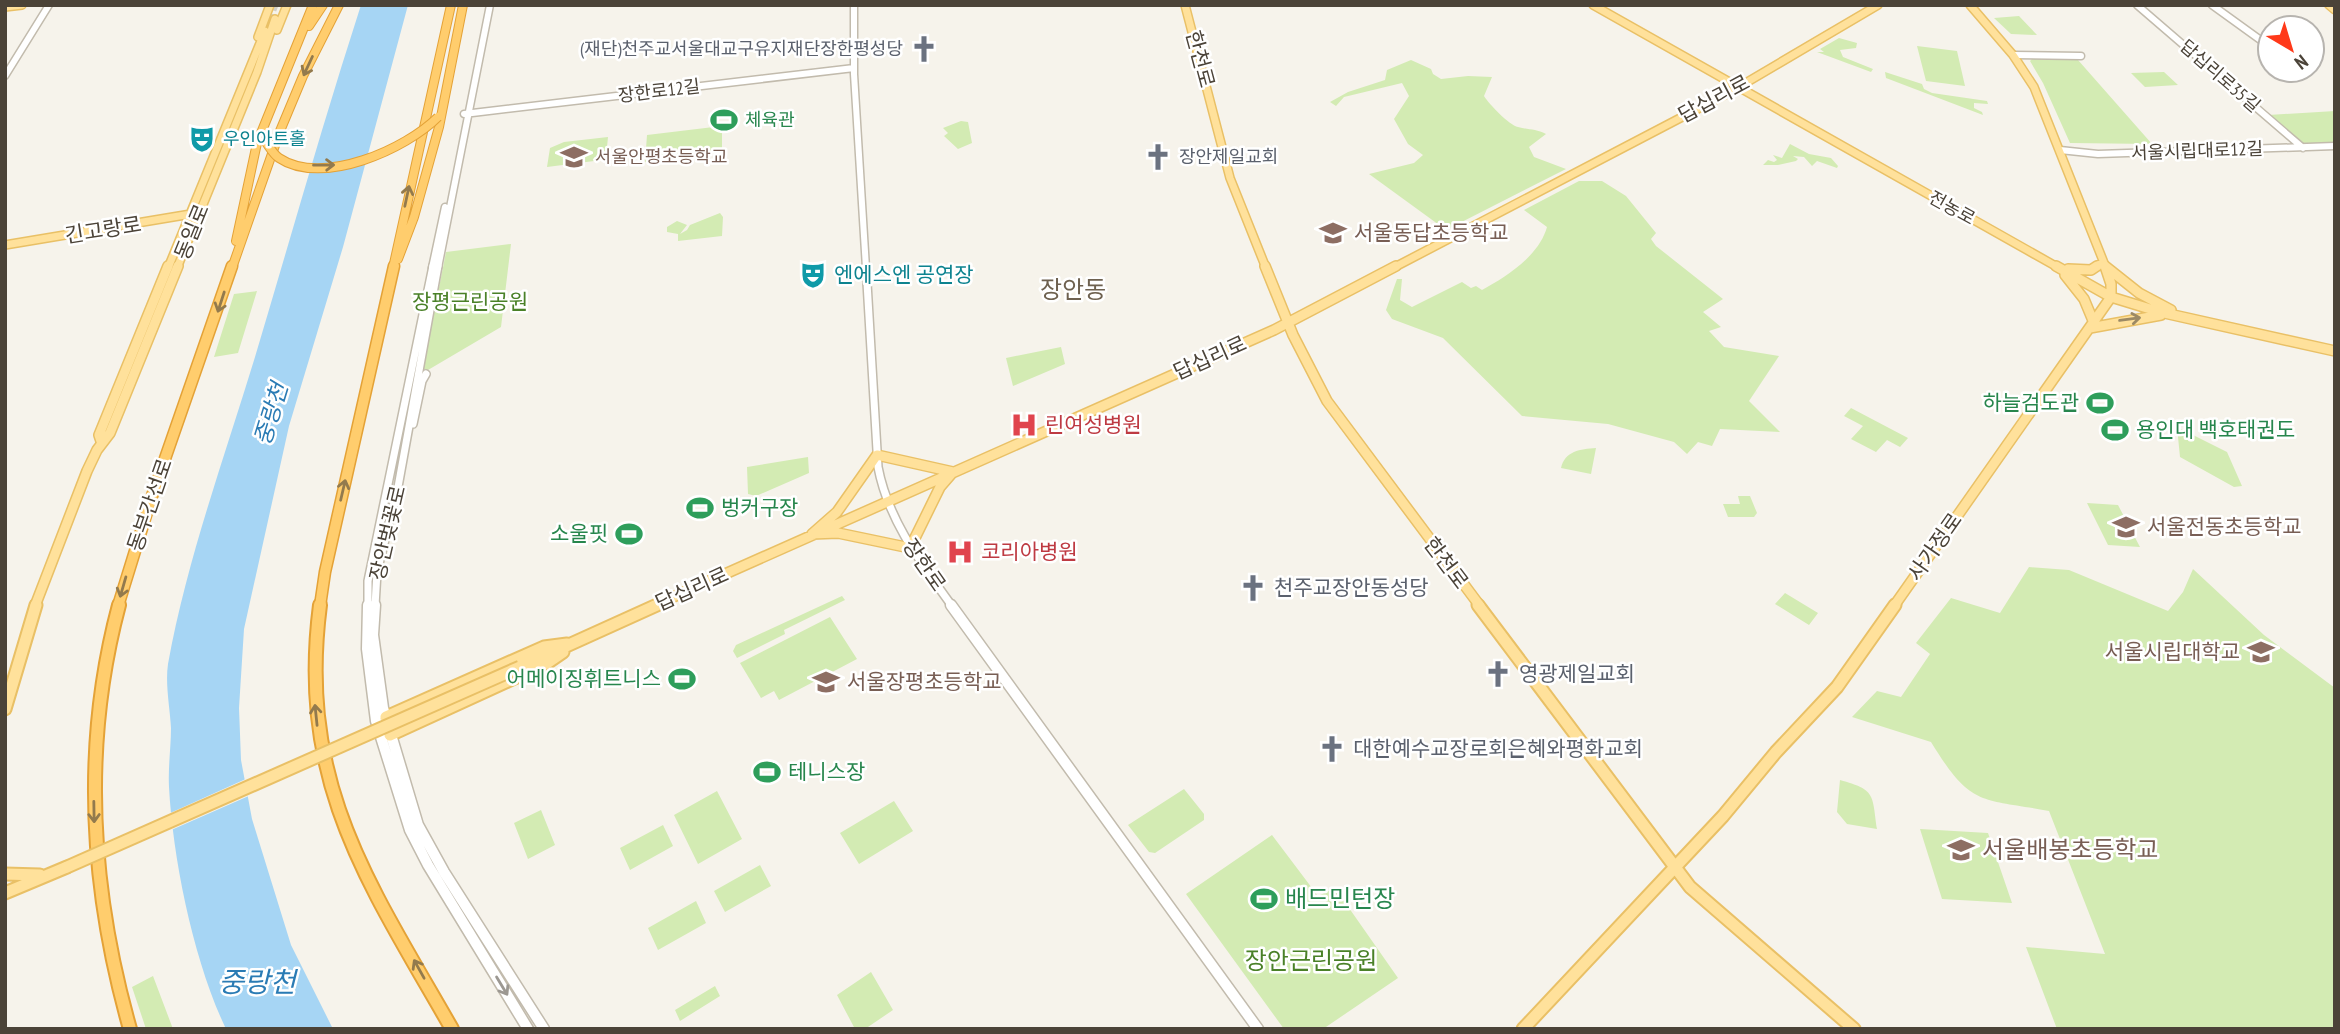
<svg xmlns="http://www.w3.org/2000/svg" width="2340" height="1034" viewBox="0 0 2340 1034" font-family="'PT Sans Narrow','Noto Sans KR',sans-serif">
	<rect width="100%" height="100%" fill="#f6f3eb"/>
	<path fill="#d3ebb3" d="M 2019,16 L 2037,35 L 2011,34 L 1994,18 Z
		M 1839,38 L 1857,43 L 1856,48 L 1840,50 L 1843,57 L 1873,69 L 1871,72 L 1817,52 L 1824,52 L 1820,49 Z
		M 1917,46 L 1957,51 L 1965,86 L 1926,81 Z
		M 2032,59 L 2078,60 L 2152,144 L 2070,143 L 2043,83 L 2030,61 Z
		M 1411,60 L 1431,69 L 1433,74 L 1441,79 L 1468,76 L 1492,77 L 1484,96 C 1489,104 1509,125 1518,127 C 1529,130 1536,129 1546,134 L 1529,147 L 1534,157 L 1566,169 L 1446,230 L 1369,174 L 1414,163 L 1423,155 L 1408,144 L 1394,119 L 1409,96 L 1402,83 L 1344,97 L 1336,106 L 1330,102 L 1348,92 L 1385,80 L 1387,70 Z
		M 1885,72 L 1922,84 L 1924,89 L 1932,93 L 1987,101 L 1988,104 L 1974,103 L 1974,108 L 1982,112 L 1983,115 L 1886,78 Z
		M 2164,72 L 2178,85 L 2145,87 L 2131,73 Z
		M 2335,111 L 2335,143 L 2303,145 L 2268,115 Z
		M 961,121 L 968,122 L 972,143 L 958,149 L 944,136 L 948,133 L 943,128 Z
		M 722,126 L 722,152 L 645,162 L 647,135 Z
		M 608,137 L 606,157 L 602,160 L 547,167 L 550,148 L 564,142 Z
		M 1790,144 L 1809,154 L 1831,158 L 1838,166 L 1837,168 L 1817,161 L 1812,166 L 1804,157 L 1793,156 L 1798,159 L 1796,161 L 1778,165 L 1763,165 L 1768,160 L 1774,162 L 1777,160 L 1773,155 L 1782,158 Z
		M 1579,181 L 1602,181 L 1626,196 L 1656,233 L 1651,239 L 1656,246 L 1723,299 L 1703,312 L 1721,327 L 1709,331 L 1724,347 L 1779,356 L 1749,401 L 1780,432 L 1720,429 L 1712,446 L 1698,442 L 1687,454 L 1674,442 L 1608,424 L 1522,416 L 1443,338 L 1392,319 L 1386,310 L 1397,279 L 1402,279 L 1400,300 L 1412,307 L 1462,282 L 1471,288 L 1476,286 L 1482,290 C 1506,277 1539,256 1547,227 L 1524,210 Z
		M 720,213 L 723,217 L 722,236 L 678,241 L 678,234 L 667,232 L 667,227 L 677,221 L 687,225 L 680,234 L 687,230 L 690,225 Z
		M 511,244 L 501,327 L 428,370 L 423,369 L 446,252 Z
		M 257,291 L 238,353 L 214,357 L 234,294 Z
		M 1061,347 L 1065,364 L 1013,386 L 1006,358 Z
		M 1851,408 L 1908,438 L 1900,447 L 1887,440 L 1876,452 L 1851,439 L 1863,426 L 1844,416 Z
		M 2177,427 L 2227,452 L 2242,486 L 2234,487 L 2180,457 Z
		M 1596,448 L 1591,474 L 1561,468 C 1565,451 1580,449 1596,448 Z
		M 808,457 L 809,473 L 756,496 L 748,494 L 747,467 Z
		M 1738,496 L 1750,496 L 1757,513 L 1754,517 L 1728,517 L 1723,504 L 1740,504 Z
		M 2087,503 L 2118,505 L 2140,547 L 2108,545 Z
		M 2029,567 L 2069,570 L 2168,611 L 2183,592 L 2193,569 L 2264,635 L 2335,688 L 2335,1029 L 2057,1029 L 2026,947 L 2105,954 L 2049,811 C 1979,798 1971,807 1931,742 L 1852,717 L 1877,691 L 1901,697 L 1930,654 L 1916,643 L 1951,598 L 2000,613 Z
		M 1785,593 L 1818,613 L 1809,625 L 1775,604 Z
		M 842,596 L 845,600 L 784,630 L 785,634 L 737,658 L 733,651 L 736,645 Z
		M 830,617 L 857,659 L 779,700 L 774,691 L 761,698 L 740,663 Z
		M 1840,780 C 1876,790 1872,794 1877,829 L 1847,824 L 1837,812 Z
		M 1184,789 L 1204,814 L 1204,820 L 1155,853 L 1149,852 L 1128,825 Z
		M 717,791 L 742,839 L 698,864 L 674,815 Z
		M 894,801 L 913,831 L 859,864 L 840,833 Z
		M 541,810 L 555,845 L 528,859 L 514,823 Z
		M 663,825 L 673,846 L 630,870 L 620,848 Z
		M 1920,829 L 1988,833 L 2012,903 L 1942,899 Z
		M 1272,835 L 1318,896 L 1335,888 L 1398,978 L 1323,1029 L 1284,1029 L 1186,894 Z
		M 760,865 L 771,886 L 725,912 L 714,891 Z
		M 696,901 L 706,923 L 658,950 L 648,928 Z
		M 871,972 L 893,1010 L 865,1029 L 855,1029 L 837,995 Z
		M 153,976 L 173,1029 L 146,1029 L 132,987 Z
		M 715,986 L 720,996 L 680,1021 L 675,1010 Z"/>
	<path fill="#a6d5f4" d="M 361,5 L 408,5 L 343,247 L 289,426 L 244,629 L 239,708 L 241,760 L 252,819 L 291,945 L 333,1029 L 226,1029 C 194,962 173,861 169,787 C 168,767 171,747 171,728 C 170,708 165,684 168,664 C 187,559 224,459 255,357 C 290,240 323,122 361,5 Z"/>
	<path fill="#f6f3eb" d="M 248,778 L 251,795 L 169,831 L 168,814 Z"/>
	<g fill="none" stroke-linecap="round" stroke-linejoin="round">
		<path stroke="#d4d0c7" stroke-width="7" stroke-dasharray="7 3.5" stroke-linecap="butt" d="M 269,20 L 275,5"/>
		<defs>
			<path id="minor-far2" d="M 854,5 L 854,74 L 866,268
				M 2137,5 L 2303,148
				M 2212,5 L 2266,44
				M 2013,55 L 2081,56
				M 5,76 L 49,5
				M 464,114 L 854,68
				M 2060,150 L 2098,154 L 2335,146
				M 432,268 L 445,207
				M 438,268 L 490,5"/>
			<path id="minor-far1" d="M 866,266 L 878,467 C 888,520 921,563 952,606
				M 413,424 L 422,381 L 426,374
				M 368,606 L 368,581 L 433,266
				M 375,606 L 377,572 L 398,487 L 438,266"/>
			<path id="minor" d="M 368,605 L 367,649 L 376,721 L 410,830 L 428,865 L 528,1029
				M 375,605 L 373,635 L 383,708 L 418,825 L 444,872 L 544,1029
				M 951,605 L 1258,1029"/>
			<path id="major-far2" d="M 1185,5 L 1230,178 L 1266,268
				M 1593,5 L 2059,268
				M 1970,5 L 2013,55 L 2034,87 L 2106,268
				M 2329,5 L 2335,10
				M 5,7 L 22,5
				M 277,30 L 287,5
				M 258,37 L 270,5
				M 5,245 L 191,214
				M 2105,266 L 2107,268
				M 168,268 L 265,31
				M 177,268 L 257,72 L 275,19
				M 1393,268 L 1732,91 L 1878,5
				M 2094,268 L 2103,262"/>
			<path id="major-far1" d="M 1265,266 L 1293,335 L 1327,401 L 1480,606
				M 2056,266 L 2111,297 L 2160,312 L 2335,351
				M 2105,266 L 2139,293 L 2171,310
				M 2068,269 L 2091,270 L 2097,266
				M 2065,275 L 2084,299 L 2094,323
				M 2090,328 L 2161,315
				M 101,441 L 99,435 L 168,266
				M 877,455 L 953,472 L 940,487 L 910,548 L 838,533 L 812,534 L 837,512 Z
				M 35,606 L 87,471 L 97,450 L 110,433 L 178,266
				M 653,606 L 1274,330 L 1396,266
				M 1894,606 L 2111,297 L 2111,284 L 2105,266"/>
			<path id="major" d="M 1478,605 L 1690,887 L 1854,1029
				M 520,667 L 657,605
				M 5,709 L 36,605
				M 386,717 L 544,647 L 567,644
				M 390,735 L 547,663 L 563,652
				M 5,874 L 40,875
				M 5,893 L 67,867
				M 1523,1029 L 1723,816 L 1776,752 L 1837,687 L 1895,605"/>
			<path id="highway-far2" d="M 309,26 L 323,5
				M 236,241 L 257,143 L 313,5
				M 398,259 L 414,217 L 439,127 L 463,5
				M 232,268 L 280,131 L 303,76 L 339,5
				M 393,268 L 451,5"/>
			<path id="highway-far1" d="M 118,606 L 152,496 L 232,266
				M 320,606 L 325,572 L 394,266"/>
			<path id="highway" d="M 119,605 C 81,747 90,888 130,1029
				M 320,605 C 297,783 368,882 452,1029"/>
		</defs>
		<use href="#minor-far2" stroke="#c2bbad" stroke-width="9"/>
		<use href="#minor-far1" stroke="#c2bbad" stroke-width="10"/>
		<use href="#minor" stroke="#c2bbad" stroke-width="13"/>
		<use href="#major-far2" stroke="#e9c066" stroke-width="10"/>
		<use href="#major-far1" stroke="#e9c066" stroke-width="12"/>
		<use href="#major" stroke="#e9c066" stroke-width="15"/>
		<use href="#highway-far2" stroke="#e4a237" stroke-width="10"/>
		<use href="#highway-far1" stroke="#e4a237" stroke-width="13"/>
		<use href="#highway" stroke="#e4a237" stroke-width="16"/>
		<use href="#minor-far2" stroke="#fff" stroke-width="6"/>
		<use href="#minor-far1" stroke="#fff" stroke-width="7"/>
		<use href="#minor" stroke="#fff" stroke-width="10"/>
		<use href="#major-far2" stroke="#ffe19b" stroke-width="7"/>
		<use href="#major-far1" stroke="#ffe19b" stroke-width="9"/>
		<use href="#major" stroke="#ffe19b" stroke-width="11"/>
		<use href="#highway-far2" stroke="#ffcd6d" stroke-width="8"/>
		<use href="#highway-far1" stroke="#ffcd6d" stroke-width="10"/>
		<use href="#highway" stroke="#ffcd6d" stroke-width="12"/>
		<defs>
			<path id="major-bridge" d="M 67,867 L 520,667"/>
			<path id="highway-bridge" d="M 265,141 C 269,146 273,154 279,158 C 322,187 406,149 438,117"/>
		</defs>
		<use href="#major-bridge" stroke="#e9c066" stroke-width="15" stroke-linecap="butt"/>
		<use href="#highway-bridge" stroke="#e4a237" stroke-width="10" stroke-linecap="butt"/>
		<use href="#major-bridge" stroke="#ffe19b" stroke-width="11"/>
		<use href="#highway-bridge" stroke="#ffcd6d" stroke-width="8"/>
	</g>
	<defs><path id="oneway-shaft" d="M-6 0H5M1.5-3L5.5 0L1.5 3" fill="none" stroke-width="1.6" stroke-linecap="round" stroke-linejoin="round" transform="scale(1.75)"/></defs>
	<g stroke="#937a4d">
		<use href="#oneway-shaft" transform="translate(308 66) rotate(115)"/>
		<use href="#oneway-shaft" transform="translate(324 165) rotate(-1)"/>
		<use href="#oneway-shaft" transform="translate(407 196) rotate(-78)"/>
		<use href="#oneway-shaft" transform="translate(221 302) rotate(108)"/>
		<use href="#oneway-shaft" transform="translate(343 490) rotate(-77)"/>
		<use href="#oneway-shaft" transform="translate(123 587) rotate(106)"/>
		<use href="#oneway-shaft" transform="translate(316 715) rotate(-96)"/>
		<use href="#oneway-shaft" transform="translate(94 812) rotate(89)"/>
		<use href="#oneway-shaft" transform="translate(419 969) rotate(-119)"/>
	</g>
	<use stroke="#9c8a65" href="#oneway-shaft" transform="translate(2130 319) rotate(-8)"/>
	<use stroke="#9c9892" href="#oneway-shaft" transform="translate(502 986) rotate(59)"/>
	<defs>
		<symbol id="church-bare" viewBox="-9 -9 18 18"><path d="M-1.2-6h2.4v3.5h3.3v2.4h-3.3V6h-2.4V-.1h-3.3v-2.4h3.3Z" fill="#6b7280" stroke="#fff" stroke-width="2.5" paint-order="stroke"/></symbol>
		<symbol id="stadium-bare" viewBox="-9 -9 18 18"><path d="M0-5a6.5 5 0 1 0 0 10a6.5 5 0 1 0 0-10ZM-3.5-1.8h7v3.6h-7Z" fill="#2e9e5b" stroke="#fff" stroke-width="2.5" paint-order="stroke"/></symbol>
		<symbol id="theatre-bare" viewBox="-9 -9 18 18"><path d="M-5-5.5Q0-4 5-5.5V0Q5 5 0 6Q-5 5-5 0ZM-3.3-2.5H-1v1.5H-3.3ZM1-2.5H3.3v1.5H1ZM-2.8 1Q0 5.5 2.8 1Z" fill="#0f9aa8" stroke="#fff" stroke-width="2.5" paint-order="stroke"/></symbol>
		<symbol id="school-bare" viewBox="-9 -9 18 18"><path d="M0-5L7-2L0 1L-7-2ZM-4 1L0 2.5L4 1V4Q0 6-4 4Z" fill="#8d6e63" stroke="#fff" stroke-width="2.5" paint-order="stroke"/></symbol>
		<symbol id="hospital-bare" viewBox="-9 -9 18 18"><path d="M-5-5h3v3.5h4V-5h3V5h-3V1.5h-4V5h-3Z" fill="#e0444e" stroke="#fff" stroke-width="2.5" paint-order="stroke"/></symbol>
		<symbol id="university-bare" viewBox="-9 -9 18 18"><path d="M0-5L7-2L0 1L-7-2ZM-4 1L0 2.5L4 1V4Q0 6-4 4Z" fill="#8d6e63" stroke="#fff" stroke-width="2.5" paint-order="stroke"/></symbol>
	</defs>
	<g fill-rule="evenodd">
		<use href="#church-bare" x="905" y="30" width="38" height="38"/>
		<use href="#stadium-bare" x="705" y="101" width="38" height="38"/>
		<use href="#theatre-bare" x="183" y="120" width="38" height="38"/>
		<use href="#school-bare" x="555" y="138" width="38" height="38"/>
		<use href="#church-bare" x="1139" y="138" width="38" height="38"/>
		<use href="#school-bare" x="1314" y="214" width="38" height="38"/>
		<use href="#theatre-bare" x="794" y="256" width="38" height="38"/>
		<use href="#stadium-bare" x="2081" y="384" width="38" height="38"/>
		<use href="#hospital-bare" x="1005" y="406" width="38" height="38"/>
		<use href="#stadium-bare" x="2096" y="411" width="38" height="38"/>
		<use href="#stadium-bare" x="681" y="489" width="38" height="38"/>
		<use href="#school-bare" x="2107" y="508" width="38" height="38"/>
		<use href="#stadium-bare" x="610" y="515" width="38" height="38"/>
		<use href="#hospital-bare" x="941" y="533" width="38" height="38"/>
		<use href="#church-bare" x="1234" y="569" width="38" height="38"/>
		<use href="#university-bare" x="2242" y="633" width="38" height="38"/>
		<use href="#church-bare" x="1479" y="655" width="38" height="38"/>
		<use href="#stadium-bare" x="663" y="660" width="38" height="38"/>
		<use href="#school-bare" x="807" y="663" width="38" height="38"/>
		<use href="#church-bare" x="1313" y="730" width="38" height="38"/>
		<use href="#stadium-bare" x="748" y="753" width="38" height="38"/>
		<use href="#school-bare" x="1942" y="831" width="38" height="38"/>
		<use href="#stadium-bare" x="1245" y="880" width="38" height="38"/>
	</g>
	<g text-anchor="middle" stroke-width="5" stroke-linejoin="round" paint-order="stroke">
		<g font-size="18" fill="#5b616d" stroke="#fff" text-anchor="end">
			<text x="903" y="55">(재단)천주교서울대교구유지재단장한평성당</text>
			<text x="1179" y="163" text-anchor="start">장안제일교회</text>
		</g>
		<g font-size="18" fill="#4b4338" stroke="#fff">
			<text transform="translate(2220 76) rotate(41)" y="6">답십리로35길</text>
			<text transform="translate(659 91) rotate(-7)" y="6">장한로12길</text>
			<text transform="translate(2197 151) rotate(-2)" y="6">서울시립대로12길</text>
			<text transform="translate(1952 208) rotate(29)" y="6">전농로</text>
		</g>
		<g font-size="18" fill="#27864d" stroke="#fff" text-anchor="start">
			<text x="745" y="126">체육관</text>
		</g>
		<g font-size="18" fill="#0d838f" stroke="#fff" text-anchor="start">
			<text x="223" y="145">우인아트홀</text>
		</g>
		<g font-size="18" fill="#785e54" stroke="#fff" text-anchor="start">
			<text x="595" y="163">서울안평초등학교</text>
		</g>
		<g font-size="21" fill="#4b4338" stroke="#fff">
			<text transform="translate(1200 59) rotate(75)" y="7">한천로</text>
			<text transform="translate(1714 99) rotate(-28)" y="7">답십리로</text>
			<text transform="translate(103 230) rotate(-9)" y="7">긴고랑로</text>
			<text transform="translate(192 232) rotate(-68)" y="7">동일로</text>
			<text transform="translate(1210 358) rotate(-24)" y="7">답십리로</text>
			<text transform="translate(150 505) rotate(-71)" y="7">동부간선로</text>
			<text transform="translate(388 533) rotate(-77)" y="7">장안벚꽃로</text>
			<text transform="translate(1935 547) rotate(-55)" y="7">사가정로</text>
			<text transform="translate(1446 563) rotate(53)" y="7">한천로</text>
			<text transform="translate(924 565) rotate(55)" y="7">장한로</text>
			<text transform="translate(692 589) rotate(-24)" y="7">답십리로</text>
		</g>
		<g font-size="21" fill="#785e54" stroke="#fff" text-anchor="start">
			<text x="1354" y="240">서울동답초등학교</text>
			<text x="2147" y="534">서울전동초등학교</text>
			<text x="2240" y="659" text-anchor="end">서울시립대학교</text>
			<text x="847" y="689">서울장평초등학교</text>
		</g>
		<g font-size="21" fill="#0d838f" stroke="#fff" text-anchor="start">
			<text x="834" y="282">엔에스엔 공연장</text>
		</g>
		<g font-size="21" fill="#4a8128" stroke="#fff">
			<text x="470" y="309">장평근린공원</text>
		</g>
		<g font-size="21" fill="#27864d" stroke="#fff" text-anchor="end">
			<text x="2079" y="410">하늘검도관</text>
			<text x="2136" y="437" text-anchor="start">용인대 백호태권도</text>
			<text x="721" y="515" text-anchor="start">벙커구장</text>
			<text x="608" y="541">소울핏</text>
			<text x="661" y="686">어메이징휘트니스</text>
			<text x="788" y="779" text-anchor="start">테니스장</text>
		</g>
		<g font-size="21" fill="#be3a42" stroke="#fff" text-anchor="start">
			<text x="1045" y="432">린여성병원</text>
			<text x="981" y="559">코리아병원</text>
		</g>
		<g font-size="21" fill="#5b616d" stroke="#fff" text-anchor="start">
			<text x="1274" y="595">천주교장안동성당</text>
			<text x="1519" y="681">영광제일교회</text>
			<text x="1353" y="756">대한예수교장로회은혜와평화교회</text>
		</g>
		<g font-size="23" font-style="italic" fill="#2a7bb4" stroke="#fff">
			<text transform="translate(271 414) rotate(-73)" y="8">중랑천</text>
		</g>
		<g font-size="24" fill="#6e614f" stroke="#fff">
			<text x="1073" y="298">장안동</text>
		</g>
		<g font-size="24" fill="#785e54" stroke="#fff" text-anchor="start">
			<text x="1982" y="858">서울배봉초등학교</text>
		</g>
		<g font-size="24" fill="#27864d" stroke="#fff" text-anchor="start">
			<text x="1285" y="907">배드민턴장</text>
		</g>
		<g font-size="24" fill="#4a8128" stroke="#fff">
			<text x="1311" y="969">장안근린공원</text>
		</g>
		<g font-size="28" font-style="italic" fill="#2a7bb4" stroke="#fff">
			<text x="257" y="992">중랑천</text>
		</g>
	</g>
	<rect width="2340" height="1034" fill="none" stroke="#4b4338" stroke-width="14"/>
	<g transform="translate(2291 49) rotate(142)"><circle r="33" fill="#ffffff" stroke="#b7b4af" stroke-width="2"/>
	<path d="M0-5L12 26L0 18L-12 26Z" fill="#ff3919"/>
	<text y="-10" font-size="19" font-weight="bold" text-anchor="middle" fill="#4b4338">N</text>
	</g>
</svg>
